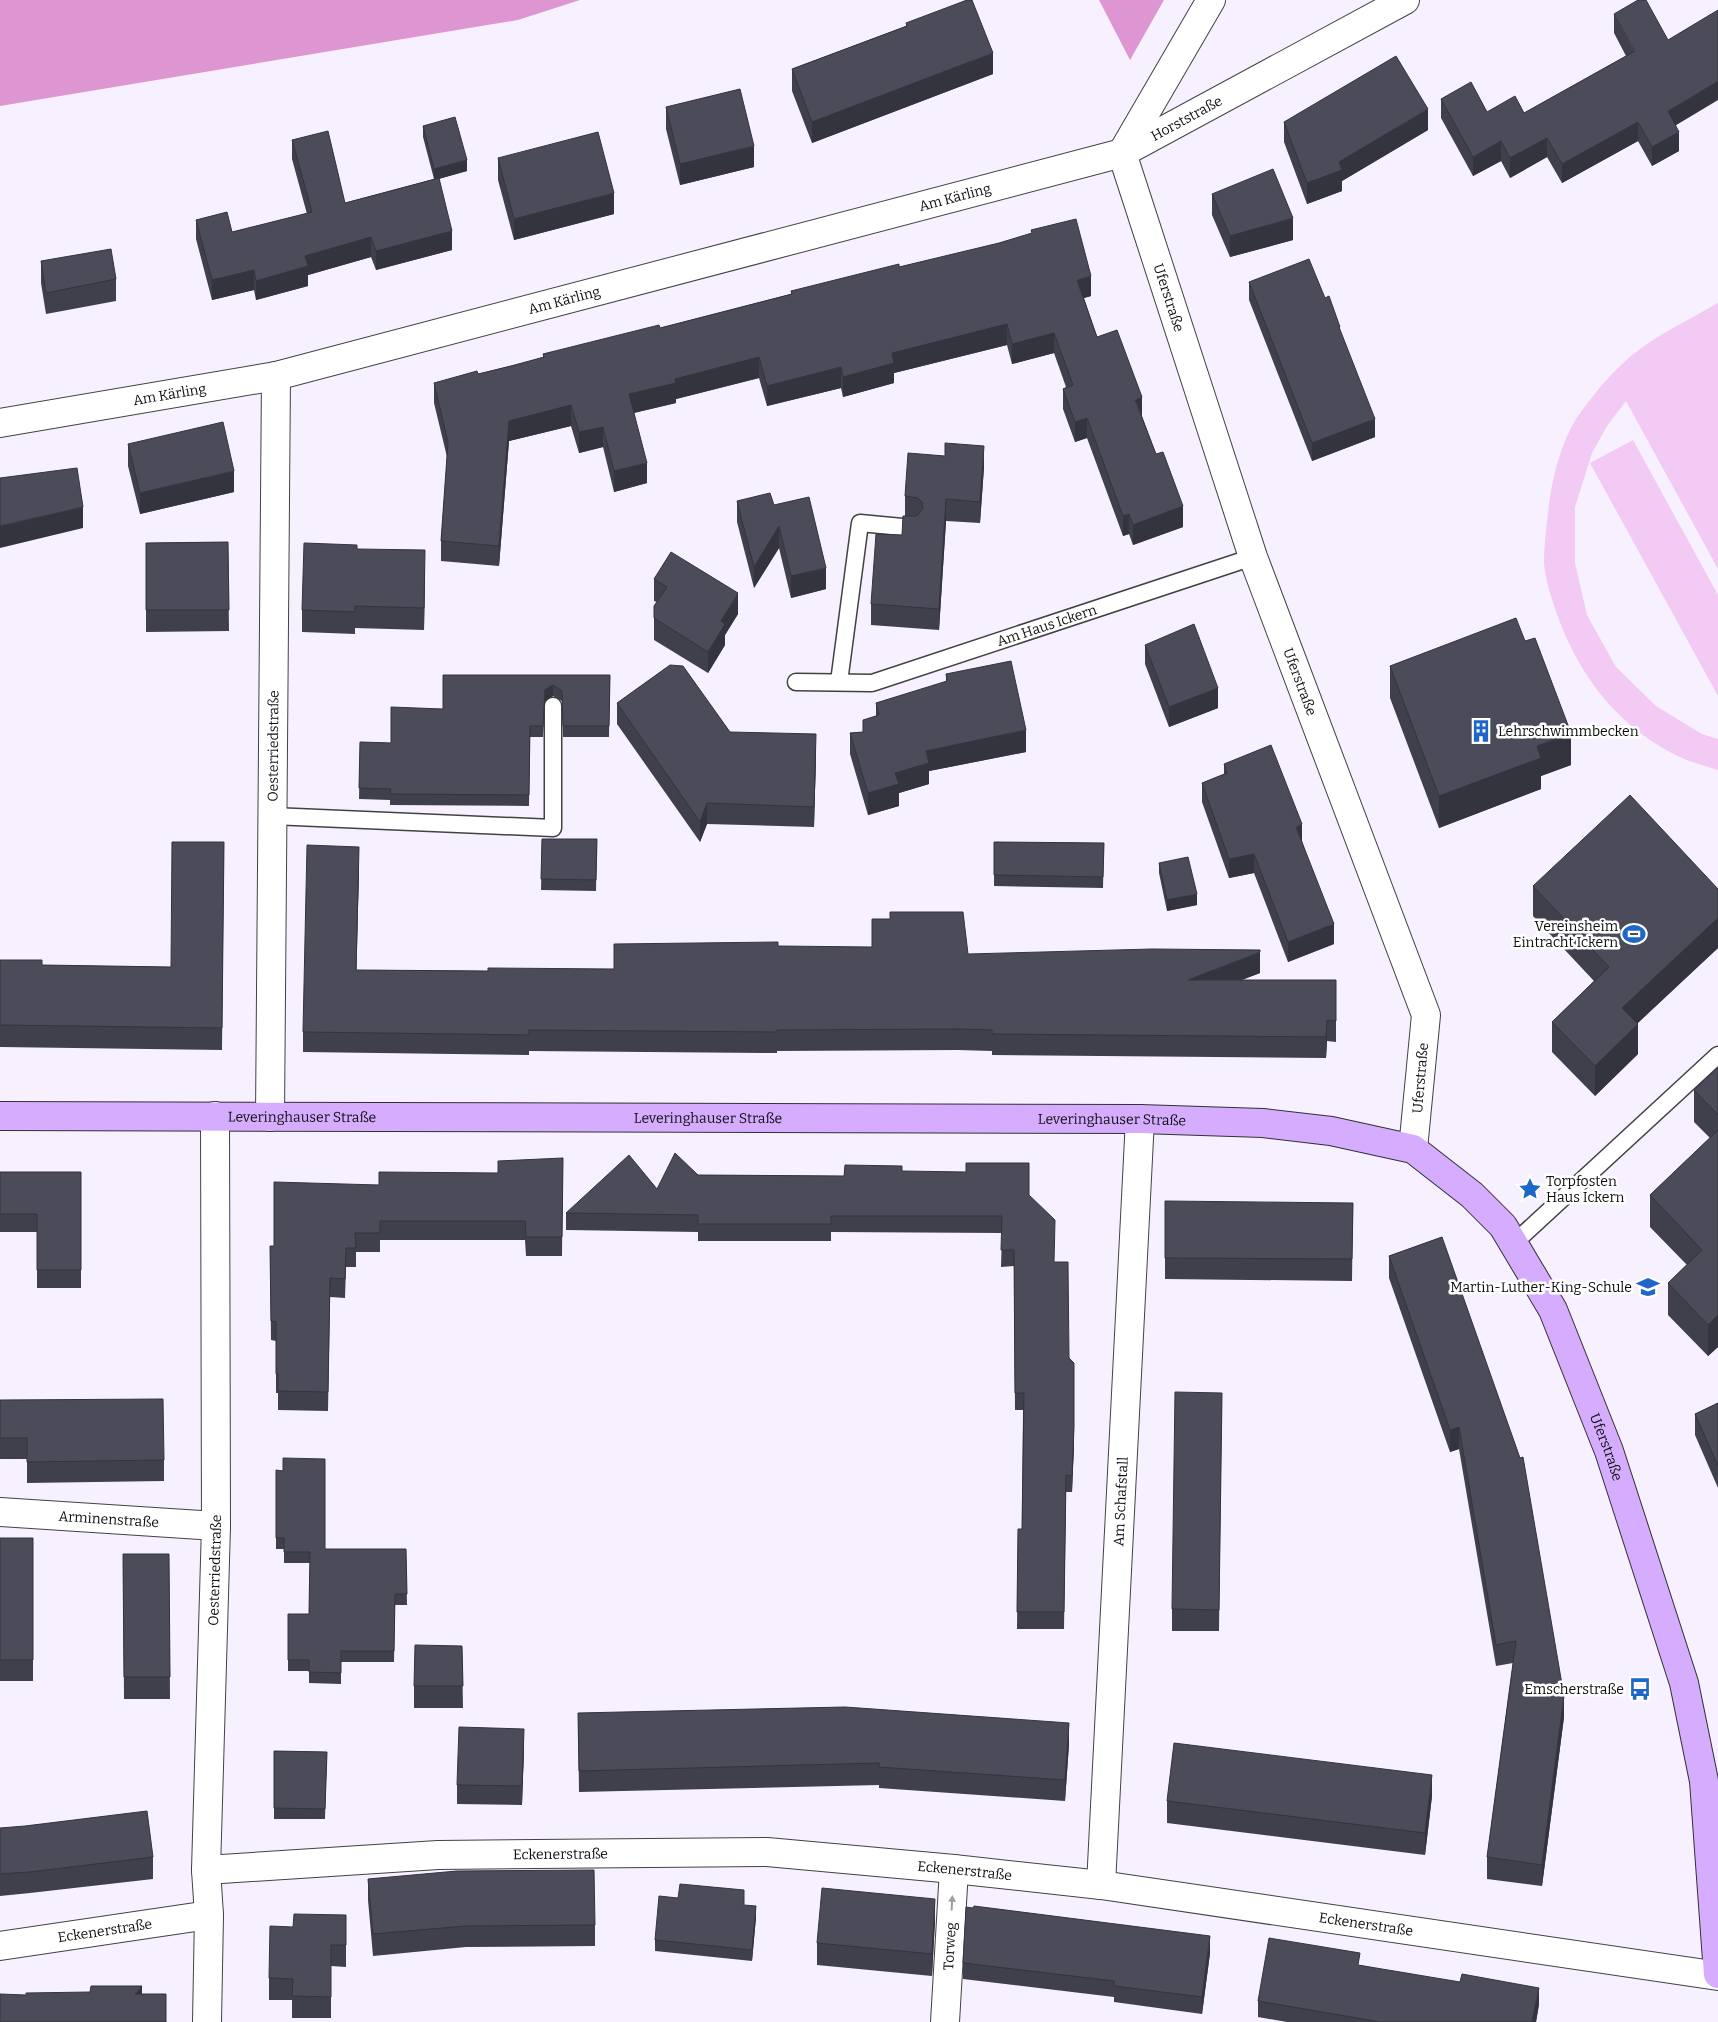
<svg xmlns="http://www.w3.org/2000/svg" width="1718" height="2022" viewBox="0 0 1718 2022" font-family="Bitter,serif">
	<rect width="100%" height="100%" fill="#f7f1ff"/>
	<path fill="#de96d2" d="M 0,0 L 580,0 L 518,20 L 0,106 Z
		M 1099,0 L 1164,0 L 1130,60 Z"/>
	<path fill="#f2caf3" d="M 1718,303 L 1718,569 L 1626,401 L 1607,426 L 1592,453 L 1575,507 L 1575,563 L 1587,615 L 1616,667 L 1656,706 L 1702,734 L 1718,739 L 1718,770 C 1706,766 1693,763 1682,758 C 1621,730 1580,678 1558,617 C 1552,600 1545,580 1544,562 C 1544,546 1546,529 1548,513 C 1551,483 1560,445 1576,419 C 1591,397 1610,374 1631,356 C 1656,335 1689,320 1718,303 Z
		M 1633,440 L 1718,595 L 1718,696 L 1590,463 Z"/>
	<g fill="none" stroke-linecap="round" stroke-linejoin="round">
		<defs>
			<g id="service">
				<path id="s1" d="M 796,682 L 872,683 L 1253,557"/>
				<path d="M 839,682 L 860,523 L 913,528"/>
				<path d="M 272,816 L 553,828 L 553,706"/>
				<path d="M 1513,1244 L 1718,1055"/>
			</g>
			<g id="minor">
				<path id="s2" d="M 1122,153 L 1253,557 L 1426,1015 L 1413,1149"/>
				<path d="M 1122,153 L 1211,0"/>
				<path id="s3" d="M 0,423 L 276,376 L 1122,153 L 1405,0"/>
				<path id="s4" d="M 270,1117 L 276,376"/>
				<path id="s5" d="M 0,1512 L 216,1526"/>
				<path id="s6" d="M 206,1870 L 438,1855 L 767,1852 L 954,1869 L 1101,1885 L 1718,1976"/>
				<path id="s7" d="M 1101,1885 L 1140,1119"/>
				<path id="s8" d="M 0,1946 L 209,1915"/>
				<path id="s9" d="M 207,2022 L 209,1915 L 206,1870 L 216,1526 L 215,1116"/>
				<path id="s10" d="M 945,2022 L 954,1869"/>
			</g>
			<g id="secondary">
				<path id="s11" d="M 0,1116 L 1140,1119 L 1263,1123 L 1331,1131 L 1413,1149 L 1472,1195 L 1503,1226 L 1553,1310 L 1609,1451 L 1684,1683 L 1704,1781 L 1718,1974"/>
			</g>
		</defs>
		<use href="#service" stroke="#424242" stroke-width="19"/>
		<use href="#minor" stroke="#424242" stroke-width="30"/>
		<use href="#secondary" stroke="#313131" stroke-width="30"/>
		<use href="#service" stroke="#fff" stroke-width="16"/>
		<use href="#minor" stroke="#fff" stroke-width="28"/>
		<use href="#secondary" stroke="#d6acff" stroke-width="28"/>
	</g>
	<path fill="#40404d" d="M 1614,14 L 1676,125 L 1679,151 L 1652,166 L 1638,141 L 1562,183 L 1547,157 L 1510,178 L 1501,161 L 1473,176 L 1441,118 L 1441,99 L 1487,112 L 1524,113 L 1626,56 L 1614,33 Z
		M 906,23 L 993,74 L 812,143 L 792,91 L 792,69 L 906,26 Z
		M 666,107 L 754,167 L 680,185 L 666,129 Z
		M 1284,122 L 1428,130 L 1342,181 L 1342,191 L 1307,204 L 1284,142 Z
		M 423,126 L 467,171 L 439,179 L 452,250 L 376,270 L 371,257 L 308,275 L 308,286 L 256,300 L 254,290 L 212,300 L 196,239 L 196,220 L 232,232 L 307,214 L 292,159 L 292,140 L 345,203 L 434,179 L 423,137 Z
		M 498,158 L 614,214 L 514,240 L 498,180 Z
		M 1212,194 L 1293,240 L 1230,257 L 1212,215 Z
		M 41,261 L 116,279 L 116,301 L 46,314 L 41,283 Z
		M 899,267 L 1091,296 L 1084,298 L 1097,337 L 1142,416 L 1183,527 L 1133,545 L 1129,534 L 1123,536 L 1087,438 L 1075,442 L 1063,409 L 1063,389 L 1066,387 L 1054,353 L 1012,364 L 1007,345 L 894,373 L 894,383 L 843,397 L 841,388 L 767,406 L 759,378 L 676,399 L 676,403 L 634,413 L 647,483 L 614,492 L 603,447 L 579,453 L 571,426 L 509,441 L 499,566 L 441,561 L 441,541 L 447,457 L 434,403 L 434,383 L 478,374 L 543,358 L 543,354 L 660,328 L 791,294 L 791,291 Z
		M 1249,282 L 1325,298 L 1340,331 L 1375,437 L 1312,461 L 1249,300 Z
		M 128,444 L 234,492 L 140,514 L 128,466 Z
		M 984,467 L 980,523 L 946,521 L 939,630 L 871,625 L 871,604 L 902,535 L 905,516 L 905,496 Z
		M 737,501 L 774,505 L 826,589 L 791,598 L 779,548 L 754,588 L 737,522 Z
		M 228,542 L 229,631 L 146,632 L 146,543 Z
		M 357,549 L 425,572 L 424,630 L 355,628 L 355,634 L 302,632 L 302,610 Z
		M 654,579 L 738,614 L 725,635 L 725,645 L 708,673 L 654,640 L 654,606 L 657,602 L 654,601 Z
		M 1145,645 L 1218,708 L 1169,727 L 1145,664 Z
		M 1390,666 L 1571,765 L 1541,776 L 1541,789 L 1439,828 L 1390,698 Z
		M 946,674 L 1026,752 L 929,771 L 929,784 L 899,793 L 899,806 L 868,815 L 850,754 L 850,733 L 863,732 L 876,716 L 876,703 L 946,682 Z
		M 443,675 L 610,675 L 609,737 L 563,737 L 562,701 L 553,696 L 545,701 L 543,737 L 530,737 L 529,806 L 390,805 L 390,800 L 359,799 L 360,742 L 391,743 L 443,709 Z
		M 617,703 L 816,755 L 814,827 L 707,824 L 700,842 L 617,724 Z
		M 1224,764 L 1302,841 L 1334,944 L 1288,962 L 1254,873 L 1229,878 L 1202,802 L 1202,783 L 1224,774 Z
		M 542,839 L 597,839 L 596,891 L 541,890 Z
		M 224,842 L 222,1050 L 0,1047 L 0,960 L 42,965 L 171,967 Z
		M 994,842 L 1104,843 L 1103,888 L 994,886 Z
		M 1159,863 L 1197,905 L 1167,911 L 1159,873 Z
		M 359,868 L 356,970 L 488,971 L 614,969 L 778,946 L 968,954 L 1260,973 L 1241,980 L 1336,980 L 1336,1042 L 1327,1041 L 1326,1058 L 992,1055 L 992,1051 L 958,1050 L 777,1051 L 777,1053 L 529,1051 L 529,1055 L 303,1052 L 303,1032 Z
		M 1533,886 L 1718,889 L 1718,948 L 1637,1023 L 1638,1054 L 1595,1096 L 1552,1052 L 1552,1022 L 1594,981 L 1533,916 Z
		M 1718,1067 L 1718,1347 L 1708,1356 L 1668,1315 L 1668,1283 L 1687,1265 L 1650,1227 L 1650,1195 L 1710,1138 L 1694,1122 L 1694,1090 Z
		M 563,1158 L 562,1256 L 526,1256 L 525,1240 L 380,1240 L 380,1252 L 356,1252 L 356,1267 L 346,1267 L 345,1298 L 330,1297 L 328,1411 L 278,1410 L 278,1393 L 276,1393 L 276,1341 L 271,1340 L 270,1246 L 274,1246 L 379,1185 L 498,1173 Z
		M 902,1171 L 1029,1195 L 1054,1262 L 1069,1358 L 1074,1444 L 1072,1492 L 1066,1492 L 1064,1629 L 1017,1629 L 1018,1529 L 1022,1529 L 1023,1410 L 1015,1410 L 1014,1266 L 1001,1267 L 1002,1233 L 831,1232 L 831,1241 L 698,1241 L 698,1232 L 566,1230 L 566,1213 L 657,1189 L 698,1175 L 844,1176 Z
		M 0,1172 L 81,1172 L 81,1288 L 37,1288 L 37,1232 L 0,1232 Z
		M 1353,1203 L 1352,1281 L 1165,1279 L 1165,1258 Z
		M 1442,1237 L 1564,1717 L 1542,1886 L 1487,1879 L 1487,1857 L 1513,1663 L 1496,1666 L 1459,1449 L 1450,1452 L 1389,1278 L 1389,1256 Z
		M 1222,1393 L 1219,1631 L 1172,1631 L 1172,1609 Z
		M 0,1400 L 164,1460 L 164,1481 L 27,1483 L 27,1459 L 0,1459 Z
		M 1718,1403 L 1718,1488 L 1695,1435 L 1695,1414 Z
		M 276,1470 L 325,1549 L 406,1549 L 407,1605 L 395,1605 L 394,1662 L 341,1662 L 341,1684 L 309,1683 L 309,1671 L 288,1671 L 288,1660 L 309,1614 L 310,1563 L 284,1563 L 284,1549 L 276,1549 Z
		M 0,1538 L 33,1538 L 33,1681 L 0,1681 Z
		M 123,1554 L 169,1554 L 170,1699 L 124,1699 Z
		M 462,1646 L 463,1708 L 414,1708 L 414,1686 Z
		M 578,1713 L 1069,1744 L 1065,1801 L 879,1788 L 879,1785 L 579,1792 Z
		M 524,1748 L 522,1805 L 457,1804 L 457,1785 Z
		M 274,1751 L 327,1752 L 325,1819 L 274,1819 Z
		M 1432,1796 L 1425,1855 L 1167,1823 L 1167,1801 Z
		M 0,1828 L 153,1857 L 153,1879 L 30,1893 L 0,1896 Z
		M 368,1879 L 595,1925 L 595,1946 L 466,1947 L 373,1956 L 368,1900 Z
		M 744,1905 L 756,1917 L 752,1961 L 655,1951 L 655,1940 Z
		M 935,1920 L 932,1976 L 817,1965 L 817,1943 Z
		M 293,1927 L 346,1936 L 346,1967 L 331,1966 L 331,2018 L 292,2018 L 292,2000 L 269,2000 L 269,1978 Z
		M 1210,1953 L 1202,2014 L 1114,2002 L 1114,1997 L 963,1979 L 963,1963 Z
		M 1360,1965 L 1539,2004 L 1536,2022 L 1287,2022 L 1258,2017 L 1258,2001 Z"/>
	<path fill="#34343e" d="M 993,53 L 993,74 L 812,143 L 812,122 Z
		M 1718,81 L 1718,100 L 1668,130 L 1668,111 Z
		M 1428,109 L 1428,130 L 1342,181 L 1342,191 L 1307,204 L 1307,183 L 1339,162 Z
		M 1638,122 L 1638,141 L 1562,183 L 1562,164 Z
		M 1679,132 L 1679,151 L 1652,166 L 1652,147 Z
		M 1547,138 L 1547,157 L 1510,178 L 1510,158 Z
		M 1501,141 L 1501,161 L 1473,176 L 1473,157 Z
		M 754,146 L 754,167 L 680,185 L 680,164 Z
		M 467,160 L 467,171 L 434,180 L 434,169 Z
		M 614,193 L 614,214 L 514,240 L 514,219 Z
		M 1293,218 L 1293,240 L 1230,257 L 1230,236 Z
		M 452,231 L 452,250 L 376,270 L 376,251 Z
		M 371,237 L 371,257 L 308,275 L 308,286 L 256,300 L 256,281 L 305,256 Z
		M 254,270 L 254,290 L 212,300 L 212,280 Z
		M 1091,276 L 1091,296 L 1077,300 L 1077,280 Z
		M 1007,324 L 1007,345 L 894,373 L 894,383 L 843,397 L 843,377 L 892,353 Z
		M 1054,333 L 1054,353 L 1012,364 L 1012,344 Z
		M 759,357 L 759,378 L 676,399 L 676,403 L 629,414 L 629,394 L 675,379 Z
		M 841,367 L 841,388 L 767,406 L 767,386 Z
		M 1142,397 L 1142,417 L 1135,400 Z
		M 571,405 L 571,426 L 509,441 L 499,566 L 499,546 L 509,421 Z
		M 1087,418 L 1087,438 L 1075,442 L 1075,422 Z
		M 1375,419 L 1375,437 L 1312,461 L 1312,443 Z
		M 603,427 L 603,447 L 579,453 L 579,432 Z
		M 984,446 L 984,467 L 980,523 L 980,502 Z
		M 647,463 L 647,483 L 614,492 L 614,471 Z
		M 234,471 L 234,492 L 140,514 L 140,493 Z
		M 946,499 L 946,521 L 939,630 L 939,609 Z
		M 1183,506 L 1183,527 L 1133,545 L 1133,525 Z
		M 83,507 L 83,528 L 0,548 L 0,526 Z
		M 1129,514 L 1129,534 L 1123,536 L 1123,516 Z
		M 779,526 L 779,548 L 754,588 L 754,567 Z
		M 425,550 L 425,572 L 424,630 L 424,608 Z
		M 826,568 L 826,589 L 791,598 L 791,576 Z
		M 738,593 L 738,614 L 725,635 L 725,645 L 708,673 L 708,652 L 721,621 Z
		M 553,685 L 553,696 L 545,701 L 543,737 L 545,690 Z
		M 1218,688 L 1218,708 L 1169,727 L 1169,707 Z
		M 1026,730 L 1026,752 L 929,771 L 929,784 L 899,793 L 899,806 L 868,815 L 868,793 L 926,751 Z
		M 1571,733 L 1571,765 L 1541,776 L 1541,789 L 1439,828 L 1439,796 L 1537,746 Z
		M 816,734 L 816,755 L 814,827 L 814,807 Z
		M 707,803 L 707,824 L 700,842 L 700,822 Z
		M 1302,824 L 1302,844 L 1296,827 Z
		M 359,847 L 359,868 L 356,990 L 356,970 Z
		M 1254,854 L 1254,873 L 1229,878 L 1229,859 Z
		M 1197,894 L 1197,905 L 1167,911 L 1167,900 Z
		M 1718,918 L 1718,948 L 1622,1038 L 1622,1008 Z
		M 1334,924 L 1334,944 L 1288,962 L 1288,942 Z
		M 1260,952 L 1260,973 L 1188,1001 L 1188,980 Z
		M 1327,1020 L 1327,1041 L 1326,1058 L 1326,1037 Z
		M 1638,1024 L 1638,1054 L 1595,1096 L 1595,1066 Z
		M 1718,1315 L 1718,1347 L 1708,1356 L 1708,1325 Z
		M 1074,1363 L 1074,1444 L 1072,1492 L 1072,1476 Z
		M 1459,1427 L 1459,1449 L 1450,1452 L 1450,1430 Z
		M 1564,1696 L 1564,1717 L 1542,1886 L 1542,1865 Z
		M 1069,1723 L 1069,1744 L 1065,1801 L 1065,1780 Z
		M 524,1729 L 524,1748 L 522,1805 L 522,1786 Z
		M 1432,1775 L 1432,1796 L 1425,1855 L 1425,1833 Z
		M 935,1899 L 935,1920 L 932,1976 L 932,1954 Z
		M 756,1906 L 756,1917 L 752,1961 L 752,1950 Z
		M 1210,1936 L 1210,1953 L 1202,2014 L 1202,1997 Z
		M 142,1986 L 142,1999 L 135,1994 Z
		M 1539,1988 L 1539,2004 L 1536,2022 L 1532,2022 Z"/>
	<path fill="#4b4b59" stroke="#34343e" d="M 967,0 L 972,0 L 993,53 L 812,122 L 792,69 L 907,26 L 906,23 Z
		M 1638,0 L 1646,0 L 1668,40 L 1718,10 L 1718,81 L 1668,111 L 1679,132 L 1652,147 L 1638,122 L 1562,164 L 1547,138 L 1510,158 L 1501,141 L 1473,157 L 1441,99 L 1471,82 L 1487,112 L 1515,96 L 1524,113 L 1635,51 L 1614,14 Z
		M 1396,56 L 1428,109 L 1339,162 L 1342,170 L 1307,183 L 1284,122 Z
		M 740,89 L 754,146 L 680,164 L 666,107 Z
		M 455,117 L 467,160 L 434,169 L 423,126 Z
		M 328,131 L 345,203 L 439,178 L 452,231 L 376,251 L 371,237 L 305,256 L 308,266 L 256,281 L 254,270 L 212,280 L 196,220 L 227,212 L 232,232 L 312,212 L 292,140 Z
		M 598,132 L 614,193 L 514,219 L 498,158 Z
		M 1273,169 L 1293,218 L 1230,236 L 1212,194 Z
		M 1076,219 L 1091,276 L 1077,280 L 1097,337 L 1117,330 L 1142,397 L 1135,400 L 1156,454 L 1163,452 L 1183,506 L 1133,525 L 1129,514 L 1123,516 L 1087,418 L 1075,422 L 1063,389 L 1073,385 L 1054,333 L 1012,344 L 1007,324 L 892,353 L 894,363 L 843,377 L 841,367 L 767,386 L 759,357 L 675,379 L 676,383 L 629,394 L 647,463 L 614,471 L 603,427 L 579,432 L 571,405 L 509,421 L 499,546 L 441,541 L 448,442 L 434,383 L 477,371 L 478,374 L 511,366 L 544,357 L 543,354 L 659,325 L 660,328 L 792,294 L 791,291 L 899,264 L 899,267 L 999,243 L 1032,233 L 1031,230 Z
		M 111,249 L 116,279 L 46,293 L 41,261 Z
		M 1309,259 L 1325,298 L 1329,296 L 1340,327 L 1339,327 L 1375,419 L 1312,443 L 1249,282 Z
		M 223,422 L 234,471 L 140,493 L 128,444 Z
		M 945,443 L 984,446 L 980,502 L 946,499 L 939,609 L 871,604 L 876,534 L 902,535 L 903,516 L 917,516 L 923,508 L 922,502 L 918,498 L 905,496 L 908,453 L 945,456 Z
		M 77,468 L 83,507 L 0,526 L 0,478 Z
		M 770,493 L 774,505 L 809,497 L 826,568 L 791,576 L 779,526 L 754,567 L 737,501 Z
		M 228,542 L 229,610 L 146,610 L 146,543 Z
		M 304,543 L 357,545 L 357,549 L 425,550 L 424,608 L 355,606 L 355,612 L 302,610 Z
		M 671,552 L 738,593 L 721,621 L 725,624 L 708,652 L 654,618 L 654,606 L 667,587 L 654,579 Z
		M 1516,618 L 1525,641 L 1535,638 L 1571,733 L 1537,746 L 1541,758 L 1439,796 L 1390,666 Z
		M 1194,624 L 1218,688 L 1169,707 L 1145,645 Z
		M 1011,661 L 1026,730 L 926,751 L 929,763 L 895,773 L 899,784 L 868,793 L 850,733 L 863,732 L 863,720 L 879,715 L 876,703 L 947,681 L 946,674 Z
		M 670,665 L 683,666 L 730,732 L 816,734 L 814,807 L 707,803 L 700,822 L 617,703 Z
		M 443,675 L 610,675 L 609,726 L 563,726 L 562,691 L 553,685 L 545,690 L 543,726 L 530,726 L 529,795 L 390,794 L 391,789 L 359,788 L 360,742 L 391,743 L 391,707 L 443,709 Z
		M 1271,745 L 1302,824 L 1296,827 L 1334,924 L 1288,942 L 1254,854 L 1229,859 L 1202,783 L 1227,773 L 1224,764 Z
		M 1630,795 L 1718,889 L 1718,918 L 1622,1008 L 1638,1024 L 1595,1066 L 1552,1022 L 1609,967 L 1533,886 Z
		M 542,839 L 597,839 L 596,880 L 541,879 Z
		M 172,842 L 224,842 L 222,1028 L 0,1025 L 0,960 L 42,960 L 42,965 L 171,967 Z
		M 994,842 L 1104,843 L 1103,877 L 994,875 Z
		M 307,845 L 359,847 L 356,970 L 488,971 L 488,968 L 614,969 L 614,944 L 778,942 L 778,946 L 872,947 L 872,919 L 890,919 L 890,912 L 963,912 L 968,954 L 1152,949 L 1260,950 L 1260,952 L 1188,980 L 1336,980 L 1336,1021 L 1327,1020 L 1326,1037 L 992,1034 L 992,1030 L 958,1029 L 777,1030 L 777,1032 L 529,1030 L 529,1035 L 303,1032 Z
		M 1188,857 L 1197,894 L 1167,900 L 1159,863 Z
		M 1718,1067 L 1718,1115 L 1694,1090 Z
		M 1718,1130 L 1718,1315 L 1708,1325 L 1668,1283 L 1702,1250 L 1650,1195 Z
		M 675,1153 L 698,1175 L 844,1176 L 845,1165 L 902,1166 L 902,1171 L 966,1172 L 966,1163 L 1029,1163 L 1029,1195 L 1055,1220 L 1054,1262 L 1068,1262 L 1069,1358 L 1074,1363 L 1074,1427 L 1072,1476 L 1066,1475 L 1064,1612 L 1017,1612 L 1018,1529 L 1022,1529 L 1024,1393 L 1015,1393 L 1014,1250 L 1001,1250 L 1002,1216 L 831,1216 L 831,1224 L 698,1224 L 698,1215 L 566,1213 L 629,1155 L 657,1189 Z
		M 563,1158 L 562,1237 L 526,1237 L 525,1221 L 380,1221 L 380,1233 L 355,1233 L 356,1248 L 346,1248 L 345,1279 L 330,1278 L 328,1392 L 278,1391 L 278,1374 L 276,1374 L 276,1322 L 271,1321 L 270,1246 L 274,1246 L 274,1182 L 379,1185 L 379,1172 L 498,1173 L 498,1161 Z
		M 0,1172 L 81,1172 L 81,1270 L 37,1270 L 37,1214 L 0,1214 Z
		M 1165,1201 L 1353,1203 L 1352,1259 L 1165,1258 Z
		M 1442,1237 L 1520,1458 L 1523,1457 L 1564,1696 L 1542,1865 L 1487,1857 L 1516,1641 L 1496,1645 L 1459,1427 L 1450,1430 L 1389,1256 Z
		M 1175,1392 L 1222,1393 L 1219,1610 L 1172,1609 Z
		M 163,1399 L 164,1460 L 27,1462 L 27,1438 L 0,1438 L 0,1400 Z
		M 1718,1403 L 1718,1466 L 1695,1414 Z
		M 283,1458 L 325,1459 L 325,1549 L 406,1549 L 407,1594 L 395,1594 L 394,1651 L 341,1651 L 341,1673 L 309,1672 L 309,1660 L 288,1660 L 288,1614 L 309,1614 L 310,1552 L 284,1552 L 284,1538 L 276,1538 L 276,1470 L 283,1471 Z
		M 0,1538 L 33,1538 L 33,1660 L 0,1660 Z
		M 123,1554 L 169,1554 L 170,1677 L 124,1677 Z
		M 415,1645 L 462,1646 L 463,1686 L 414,1686 Z
		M 845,1707 L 1069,1723 L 1065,1780 L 879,1767 L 879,1763 L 579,1771 L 578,1713 Z
		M 459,1727 L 524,1729 L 522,1786 L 457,1785 Z
		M 1174,1743 L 1432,1775 L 1425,1833 L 1167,1801 Z
		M 274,1751 L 327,1752 L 325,1809 L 274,1808 Z
		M 147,1811 L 153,1857 L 30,1872 L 0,1874 L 0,1828 L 25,1826 Z
		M 594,1870 L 595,1925 L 466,1926 L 373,1934 L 368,1879 L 457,1871 Z
		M 680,1884 L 744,1890 L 744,1905 L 756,1906 L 752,1950 L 655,1940 L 659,1896 L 678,1898 Z
		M 822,1888 L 935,1899 L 932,1954 L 817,1943 Z
		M 974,1906 L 1210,1936 L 1202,1997 L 1114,1986 L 1114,1981 L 963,1963 L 966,1907 L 973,1908 Z
		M 294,1914 L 346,1915 L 346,1945 L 331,1945 L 331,1997 L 292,1996 L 293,1979 L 269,1978 L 270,1926 L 293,1927 Z
		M 1269,1938 L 1360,1953 L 1358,1965 L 1460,1982 L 1462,1974 L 1539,1988 L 1532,2022 L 1380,2022 L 1258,2001 Z
		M 91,1986 L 142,1986 L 135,1994 L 166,1994 L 166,2022 L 0,2022 L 0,1994 L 26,1995 L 26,1993 L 90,1992 Z"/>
	<defs><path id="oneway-solid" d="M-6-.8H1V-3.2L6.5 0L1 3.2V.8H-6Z" transform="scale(1.25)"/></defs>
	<use fill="#9f9f9f" href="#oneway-solid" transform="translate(952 1903) rotate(-87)"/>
	<defs>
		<symbol id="building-bare" viewBox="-9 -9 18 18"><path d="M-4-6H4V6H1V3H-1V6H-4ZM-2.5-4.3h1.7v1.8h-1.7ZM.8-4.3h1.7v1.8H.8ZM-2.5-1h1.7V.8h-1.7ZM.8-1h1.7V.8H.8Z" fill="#1e67c8" stroke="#fff" stroke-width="2.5" paint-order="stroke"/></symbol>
		<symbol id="stadium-bare" viewBox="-9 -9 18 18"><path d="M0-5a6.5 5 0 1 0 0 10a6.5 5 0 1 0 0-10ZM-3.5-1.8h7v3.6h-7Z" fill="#1e67c8" stroke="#fff" stroke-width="2.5" paint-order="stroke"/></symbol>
		<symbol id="sight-bare" viewBox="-9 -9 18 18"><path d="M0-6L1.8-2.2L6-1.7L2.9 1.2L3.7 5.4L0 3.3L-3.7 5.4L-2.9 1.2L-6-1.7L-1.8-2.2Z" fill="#1e67c8" stroke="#fff" stroke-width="2.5" paint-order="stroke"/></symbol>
		<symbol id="school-bare" viewBox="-9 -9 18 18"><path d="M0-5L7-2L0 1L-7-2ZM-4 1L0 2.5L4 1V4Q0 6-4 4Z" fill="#1e67c8" stroke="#fff" stroke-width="2.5" paint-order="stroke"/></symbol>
		<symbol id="bus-bare" viewBox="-9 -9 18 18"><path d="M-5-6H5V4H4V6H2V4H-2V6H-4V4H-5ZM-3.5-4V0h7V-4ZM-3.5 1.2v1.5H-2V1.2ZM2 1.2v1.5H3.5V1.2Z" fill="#1e67c8" stroke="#fff" stroke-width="2.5" paint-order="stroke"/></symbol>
	</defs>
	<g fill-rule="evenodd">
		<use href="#building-bare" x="1465" y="715" width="32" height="32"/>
		<use href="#stadium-bare" x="1618" y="918" width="32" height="32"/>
		<use href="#sight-bare" x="1514" y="1173" width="32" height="32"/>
		<use href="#school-bare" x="1632" y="1271" width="32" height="32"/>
		<use href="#bus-bare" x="1624" y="1673" width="32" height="32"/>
	</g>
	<g text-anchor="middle" stroke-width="5" stroke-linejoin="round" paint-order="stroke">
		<g font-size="14" fill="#0f0f0f" stroke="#fff">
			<text dy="5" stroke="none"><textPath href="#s3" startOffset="1228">Horststraße</textPath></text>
			<text dy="5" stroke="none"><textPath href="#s3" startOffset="982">Am Kärling</textPath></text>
			<text dy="5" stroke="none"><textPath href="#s2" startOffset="152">Uferstraße</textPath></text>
			<text dy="5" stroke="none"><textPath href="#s3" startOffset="578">Am Kärling</textPath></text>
			<text dy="5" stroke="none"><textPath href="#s3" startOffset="172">Am Kärling</textPath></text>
			<text dy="5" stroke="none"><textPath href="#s1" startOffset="260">Am Haus Ickern</textPath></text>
			<text dy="5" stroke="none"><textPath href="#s2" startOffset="558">Uferstraße</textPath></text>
			<text dy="5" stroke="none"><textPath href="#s4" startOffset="371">Oesterriedstraße</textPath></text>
			<text transform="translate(1420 1078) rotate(-85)" y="5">Uferstraße</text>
			<text dy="5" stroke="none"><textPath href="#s11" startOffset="302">Leveringhauser Straße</textPath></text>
			<text dy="5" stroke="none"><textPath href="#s11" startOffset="708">Leveringhauser Straße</textPath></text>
			<text dy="5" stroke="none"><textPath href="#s11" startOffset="1112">Leveringhauser Straße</textPath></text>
			<text dy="5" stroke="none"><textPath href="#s11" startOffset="1779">Uferstraße</textPath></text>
			<text dy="5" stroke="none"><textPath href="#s7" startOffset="384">Am Schafstall</textPath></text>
			<text dy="5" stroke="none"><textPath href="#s5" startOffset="109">Arminenstraße</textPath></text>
			<text dy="5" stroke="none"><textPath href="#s9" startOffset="452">Oesterriedstraße</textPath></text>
			<text dy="5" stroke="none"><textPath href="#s6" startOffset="355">Eckenerstraße</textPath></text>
			<text dy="5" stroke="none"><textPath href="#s6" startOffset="760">Eckenerstraße</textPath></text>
			<text dy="5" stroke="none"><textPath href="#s6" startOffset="1165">Eckenerstraße</textPath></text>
			<text dy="5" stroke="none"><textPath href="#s8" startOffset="106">Eckenerstraße</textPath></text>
			<text dy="5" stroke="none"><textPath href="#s10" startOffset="76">Torweg</textPath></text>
		</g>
		<g font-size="14" fill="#0f0f0f" stroke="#fff" text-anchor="end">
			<text x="1498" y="736" text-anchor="start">Lehrschwimmbecken</text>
			<text x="1618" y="931">Vereinsheim<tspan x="1618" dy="16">Eintracht Ickern</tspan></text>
			<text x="1546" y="1186" text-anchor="start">Torpfosten<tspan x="1546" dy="16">Haus Ickern</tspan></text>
			<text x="1632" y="1292">Martin-Luther-King-Schule</text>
			<text x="1624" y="1694">Emscherstraße</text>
		</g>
	</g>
</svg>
